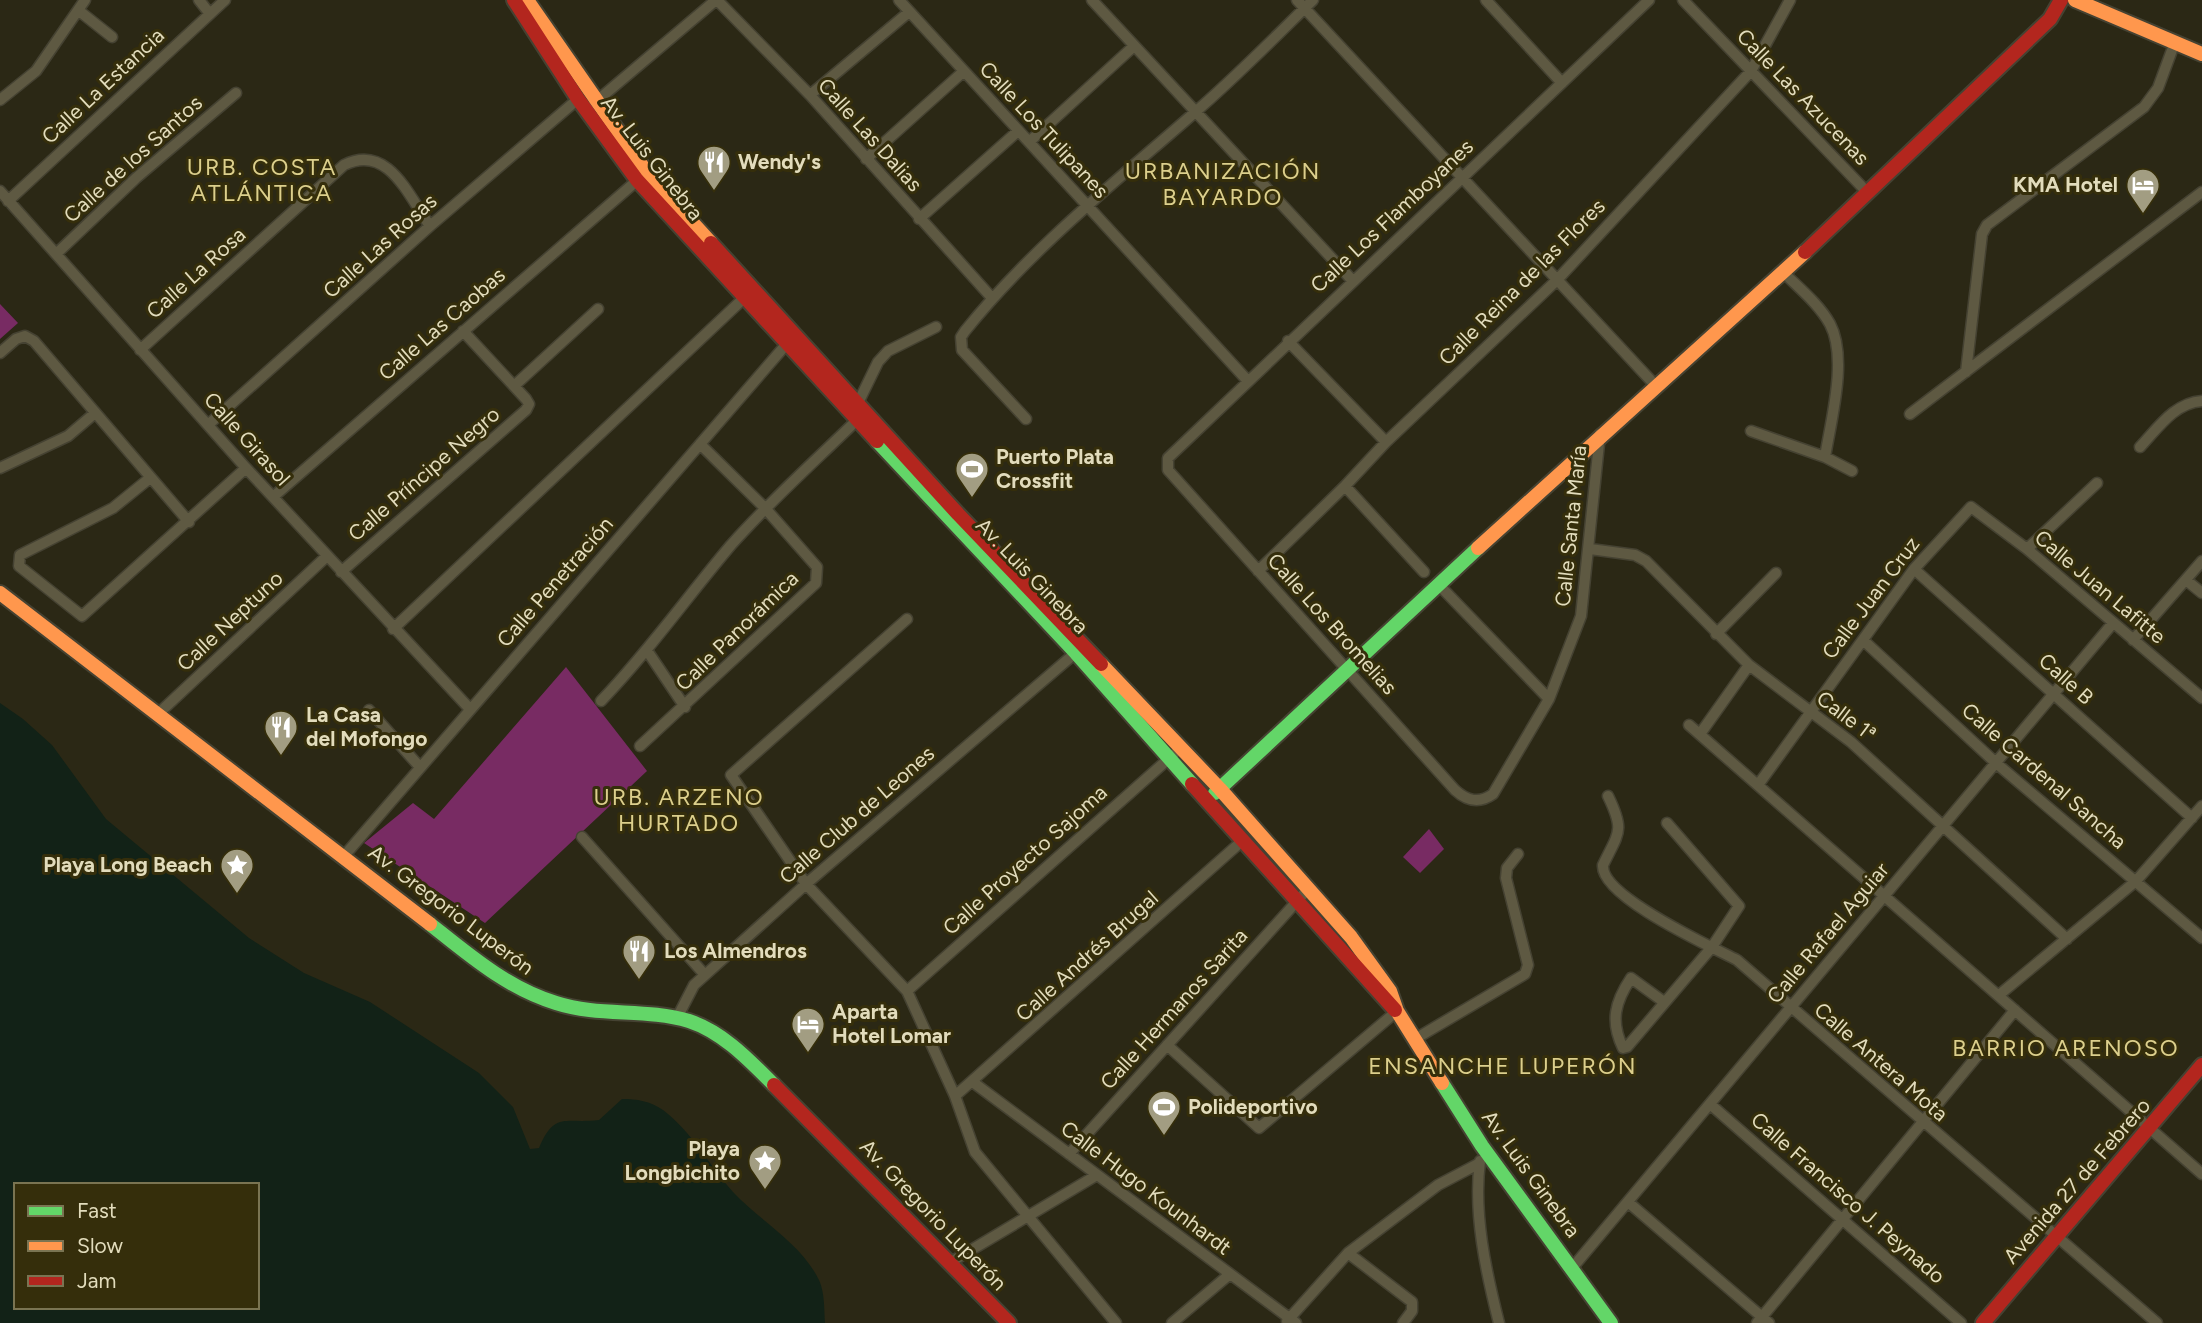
<svg xmlns="http://www.w3.org/2000/svg" width="2202" height="1323" viewBox="0 0 2202 1323" font-family="Figtree,sans-serif">
	<rect width="100%" height="100%" fill="#2b2815"/>
	<path fill="#782b63" d="M 0,304 L 18,323 L 0,339 Z
		M 566,667 L 647,771 L 485,923 L 364,843 L 413,803 L 434,819 Z
		M 1429,829 L 1444,849 L 1420,873 L 1403,857 Z"/>
	<path fill="#122217" fill-rule="evenodd" d="M 0,703 L 23,719 L 52,745 L 106,819 L 249,938 L 304,973 L 370,1002 L 479,1073 L 513,1107 L 530,1149 L 539,1148 C 555,1111 564,1124 599,1120 L 622,1099 C 637,1099 650,1101 663,1110 C 692,1132 709,1165 733,1192 C 760,1221 801,1243 819,1280 C 825,1293 824,1310 825,1323 L 0,1323 ZM 16,1185 L 257,1185 L 257,1307 L 16,1307 Z"/>
	<g fill="none" stroke-linecap="round" stroke-linejoin="round">
		<defs>
			<path id="street" d="M 199,0 L 210,14
				M 717,0 L 810,95 L 992,298
				M 899,0 L 1247,380
				M 1092,0 L 1352,280
				M 1297,0 L 1655,385
				M 1486,0 L 1562,83
				M 1683,0 L 1866,191
				M 78,10 L 112,37
				M 810,95 L 909,12
				M 0,100 L 36,71 L 85,0
				M 592,105 L 716,0
				M 1029,142 L 1134,46
				M 866,159 L 964,71
				M 0,191 L 246,468 L 469,708
				M 8,201 L 225,0
				M 919,219 L 1018,131
				M 56,254 L 136,178 L 236,93
				M 1783,272 C 1799,288 1819,304 1830,324 C 1848,358 1831,420 1825,457
				M 1288,341 L 1386,442
				M 140,350 L 344,165 C 388,143 408,195 430,226
				M 0,353 L 16,339 L 25,336 L 34,341 L 189,522
				M 1966,372 L 1982,234 L 1987,225 L 2144,107 L 2158,88 L 2175,42
				M 514,386 L 598,309
				M 858,403 L 878,362 L 888,351 L 936,327
				M 1910,414 L 2202,192
				M 1026,419 L 962,350 L 961,337 L 965,331 C 1031,249 1114,183 1193,114 C 1235,78 1274,38 1313,0
				M 209,424 L 430,226 L 578,99
				M 1751,431 L 1825,457 L 1852,471
				M 1600,434 L 1581,616 L 1549,699 L 1493,794 C 1479,804 1467,801 1455,790 L 1168,470 L 1168,458 L 1649,0
				M 2140,447 C 2158,428 2174,403 2202,401
				M 0,468 L 68,436 L 95,413
				M 150,478 L 113,508 L 20,555 L 19,566 L 82,616 L 246,468
				M 1345,486 L 1424,572
				M 273,497 L 640,178
				M 1590,549 L 1635,555 L 1646,561 L 1749,665 L 1851,742 L 2067,939
				M 2027,549 L 2097,483
				M 1914,569 L 2192,818
				M 1258,571 L 1345,486 L 1386,442 L 1557,280 L 1751,71 L 1790,0
				M 341,572 L 526,410 L 529,404 L 526,399 L 463,331
				M 2186,580 L 2202,593
				M 1440,586 L 1549,699
				M 907,619 L 731,775 L 806,884 L 907,991 L 955,1096 L 975,1152 L 1116,1323
				M 393,629 L 743,299
				M 1716,634 L 1776,573
				M 1863,640 L 1996,763 L 2202,938
				M 2133,640 L 2202,561
				M 648,652 L 685,707
				M 601,701 C 649,651 687,597 731,545 C 770,501 814,462 856,421
				M 369,710 L 419,766
				M 159,713 L 327,556
				M 1689,725 L 2202,1174
				M 1700,734 L 1749,665
				M 640,746 L 816,583 L 817,567 L 765,508 L 700,444
				M 1758,785 L 1914,569 L 1971,507 L 2027,549 L 2202,698
				M 1608,796 C 1625,831 1619,832 1603,865 C 1600,896 1710,946 1737,960 L 2157,1323
				M 582,837 L 705,975
				M 344,856 L 790,340
				M 907,991 L 1174,754
				M 1999,995 L 2136,881 L 2202,806
				M 1664,1002 L 1631,978 C 1615,1002 1610,1021 1623,1048 L 1627,1047 L 1712,947 L 1739,906 L 1667,823
				M 677,1018 L 694,985 L 806,884 L 1080,649
				M 1415,1039 L 1525,974 L 1528,965 L 1506,878 L 1507,868 L 1518,854
				M 1167,1045 L 1259,1128 L 1397,1011
				M 974,1083 L 1296,1323
				M 955,1096 L 1242,841
				M 1710,1104 L 1961,1323
				M 1069,1154 L 1308,889
				M 1480,1161 C 1473,1213 1486,1272 1499,1323
				M 1628,1202 L 1769,1323
				M 1348,1253 L 1412,1302 L 1412,1311 L 1403,1323
				M 951,1262 L 1097,1175
				M 1573,1267 L 2113,623
				M 1287,1321 L 1348,1253 L 1438,1185 L 1480,1163
				M 1172,1323 L 1230,1274
				M 1757,1323 L 2015,1010"/>
			<path id="fast" d="M 877,441 L 1076,653 L 1192,784
				M 1215,793 L 1478,548
				M 430,924 C 469,955 507,988 556,1003 C 599,1017 646,1008 689,1021 C 723,1032 750,1061 774,1085
				M 1442,1083 L 1482,1146 L 1611,1323"/>
			<path id="slow" d="M 527,0 L 647,173 L 711,243
				M 2075,0 L 2202,54
				M 1478,548 L 1805,252
				M 0,593 L 430,924
				M 1101,664 L 1220,789 L 1351,937 L 1390,991 L 1397,1011 L 1442,1083"/>
			<path id="jam" d="M 514,0 L 578,99 L 637,180 L 877,441
				M 711,243 L 958,514 L 1101,664
				M 1805,252 L 2050,19 L 2061,0
				M 1192,784 L 1395,1010
				M 774,1085 L 1009,1323
				M 1983,1323 L 2202,1065"/>
		</defs>
		<use href="#street" stroke="#454232" stroke-width="13"/>
		<use href="#fast" stroke="#454232" stroke-width="18"/>
		<use href="#slow" stroke="#454232" stroke-width="18"/>
		<use href="#jam" stroke="#454232" stroke-width="18"/>
		<use href="#street" stroke="#5e5942" stroke-width="10"/>
		<use href="#fast" stroke="#63d668" stroke-width="14"/>
		<use href="#slow" stroke="#ff974d" stroke-width="14"/>
		<use href="#jam" stroke="#b3261e" stroke-width="14"/>
	</g>
	<defs>
		<symbol id="restaurant-pin" viewBox="-11 -11 22 30"><path d="M0 17L-7.5 6A9.5 9.5 0 1 1 7.5 6Z" fill="#a29d82" stroke="#352e0b"/><path d="M-5-6h1v4h1v-4h1v4h1v-4h1v5L-1.5 .5V6h-2V.5L-5-1ZM5-6V6H3V1.5H1.5Q1.5-4 5-6Z" fill="#fff"/></symbol>
		<symbol id="hotel-pin" viewBox="-11 -11 22 30"><path d="M0 17L-7.5 6A9.5 9.5 0 1 1 7.5 6Z" fill="#a29d82" stroke="#352e0b"/><path d="M-6-4.5h1.5V1H6V5H4.5V3h-9V5H-6ZM-4 0a1.8 1.8 0 1 1 3.6 0ZM.5 0V-2.5h3Q6-2.5 6 0Z" fill="#fff"/></symbol>
		<symbol id="stadium-pin" viewBox="-11 -11 22 30"><path d="M0 17L-7.5 6A9.5 9.5 0 1 1 7.5 6Z" fill="#a29d82" stroke="#352e0b"/><path d="M0-5a6.5 5 0 1 0 0 10a6.5 5 0 1 0 0-10ZM-3.5-1.8h7v3.6h-7Z" fill="#fff"/></symbol>
		<symbol id="sight-pin" viewBox="-11 -11 22 30"><path d="M0 17L-7.5 6A9.5 9.5 0 1 1 7.5 6Z" fill="#a29d82" stroke="#352e0b"/><path d="M0-6L1.8-2.2L6-1.7L2.9 1.2L3.7 5.4L0 3.3L-3.7 5.4L-2.9 1.2L-6-1.7L-1.8-2.2Z" fill="#fff"/></symbol>
	</defs>
	<g fill-rule="evenodd">
		<use href="#restaurant-pin" x="695" y="143" width="38" height="52"/>
		<use href="#hotel-pin" x="2124" y="166" width="38" height="52"/>
		<use href="#stadium-pin" x="953" y="450" width="38" height="52"/>
		<use href="#restaurant-pin" x="262" y="708" width="38" height="52"/>
		<use href="#sight-pin" x="218" y="846" width="38" height="52"/>
		<use href="#restaurant-pin" x="620" y="932" width="38" height="52"/>
		<use href="#hotel-pin" x="789" y="1005" width="38" height="52"/>
		<use href="#stadium-pin" x="1145" y="1088" width="38" height="52"/>
		<use href="#sight-pin" x="746" y="1142" width="38" height="52"/>
	</g>
	<g text-anchor="middle" stroke-width="6" stroke-linejoin="round" paint-order="stroke">
		<g font-size="21" fill="#e2dcbc" stroke="#352e0b">
			<text transform="translate(103 86) rotate(-43)" y="7">Calle La Estancia</text>
			<text transform="translate(1803 97) rotate(46)" y="7">Calle Las Azucenas</text>
			<text transform="translate(1044 130) rotate(47)" y="7">Calle Los Tulipanes</text>
			<text transform="translate(870 135) rotate(48)" y="7">Calle Las Dalias</text>
			<text transform="translate(652 158) rotate(52)" y="7">Av. Luis Ginebra</text>
			<text transform="translate(133 159) rotate(-42)" y="7">Calle de los Santos</text>
			<text transform="translate(1392 216) rotate(-43)" y="7">Calle Los Flamboyanes</text>
			<text transform="translate(380 246) rotate(-42)" y="7">Calle Las Rosas</text>
			<text transform="translate(196 273) rotate(-42)" y="7">Calle La Rosa</text>
			<text transform="translate(1522 282) rotate(-45)" y="7">Calle Reina de las Flores</text>
			<text transform="translate(442 324) rotate(-41)" y="7">Calle Las Caobas</text>
			<text transform="translate(247 439) rotate(48)" y="7">Calle Girasol</text>
			<text transform="translate(424 474) rotate(-41)" y="7">Calle Príncipe Negro</text>
			<text transform="translate(1571 526) rotate(-84)" y="7">Calle Santa María</text>
			<text transform="translate(1032 576) rotate(46)" y="7">Av. Luis Ginebra</text>
			<text transform="translate(555 582) rotate(-49)" y="7">Calle Penetración</text>
			<text transform="translate(2100 587) rotate(40)" y="7">Calle Juan Lafitte</text>
			<text transform="translate(1871 598) rotate(-53)" y="7">Calle Juan Cruz</text>
			<text transform="translate(230 621) rotate(-43)" y="7">Calle Neptuno</text>
			<text transform="translate(1332 624) rotate(48)" y="7">Calle Los Bromelias</text>
			<text transform="translate(737 631) rotate(-44)" y="7">Calle Panorámica</text>
			<text transform="translate(2066 679) rotate(42)" y="7">Calle B</text>
			<text transform="translate(1846 716) rotate(37)" y="7">Calle 1ª</text>
			<text transform="translate(2044 776) rotate(41)" y="7">Calle Cardenal Sancha</text>
			<text transform="translate(857 815) rotate(-41)" y="7">Calle Club de Leones</text>
			<text transform="translate(1025 860) rotate(-42)" y="7">Calle Proyecto Sajoma</text>
			<text transform="translate(451 910) rotate(37)" y="7">Av. Gregorio Luperón</text>
			<text transform="translate(1828 933) rotate(-50)" y="7">Calle Rafael Aguiar</text>
			<text transform="translate(1087 956) rotate(-42)" y="7">Calle Andrés Brugal</text>
			<text transform="translate(1174 1009) rotate(-48)" y="7">Calle Hermanos Sarita</text>
			<text transform="translate(1881 1062) rotate(41)" y="7">Calle Antera Mota</text>
			<text transform="translate(1531 1174) rotate(54)" y="7">Av. Luis Ginebra</text>
			<text transform="translate(2077 1181) rotate(-49)" y="7">Avenida 27 de Febrero</text>
			<text transform="translate(1146 1188) rotate(37)" y="7">Calle Hugo Kounhardt</text>
			<text transform="translate(1848 1198) rotate(41)" y="7">Calle Francisco J. Peynado</text>
			<text transform="translate(933 1215) rotate(46)" y="7">Av. Gregorio Luperón</text>
		</g>
		<g font-size="21" font-weight="bold" fill="#e2dcbc" stroke="#352e0b" text-anchor="start">
			<text x="738" y="169">Wendy's</text>
			<text x="2118" y="192" text-anchor="end">KMA Hotel</text>
			<text x="996" y="464">Puerto Plata<tspan x="996" dy="24">Crossfit</tspan></text>
			<text x="306" y="722">La Casa<tspan x="306" dy="24">del Mofongo</tspan></text>
			<text x="212" y="872" text-anchor="end">Playa Long Beach</text>
			<text x="664" y="958">Los Almendros</text>
			<text x="832" y="1019">Aparta<tspan x="832" dy="24">Hotel Lomar</tspan></text>
			<text x="1188" y="1114">Polideportivo</text>
			<text x="740" y="1156" text-anchor="end">Playa<tspan x="740" dy="24">Longbichito</tspan></text>
		</g>
		<g font-size="23" letter-spacing="2" fill="#dccf8c" stroke="#352e0b">
			<text x="262" y="175">URB. COSTA<tspan x="262" dy="26">ATLÁNTICA</tspan></text>
			<text x="1223" y="179">URBANIZACIÓN<tspan x="1223" dy="26">BAYARDO</tspan></text>
			<text x="679" y="805">URB. ARZENO<tspan x="679" dy="26">HURTADO</tspan></text>
			<text x="2066" y="1056">BARRIO ARENOSO</text>
			<text x="1503" y="1074">ENSANCHE LUPERÓN</text>
		</g>
	</g>
	<rect x="14" y="1183" width="245" height="126" fill="#352e0b" stroke="#7a7452" stroke-width="2"/>
	<rect x="28" y="1206" width="35" height="10" fill="#63d668" stroke="#7a7452" stroke-width="2"/>
	<text x="77" y="1218" font-size="21" fill="#e2dcbc">Fast</text>
	<rect x="28" y="1241" width="35" height="10" fill="#ff974d" stroke="#7a7452" stroke-width="2"/>
	<text x="77" y="1253" font-size="21" fill="#e2dcbc">Slow</text>
	<rect x="28" y="1276" width="35" height="10" fill="#b3261e" stroke="#7a7452" stroke-width="2"/>
	<text x="77" y="1288" font-size="21" fill="#e2dcbc">Jam</text>
</svg>
